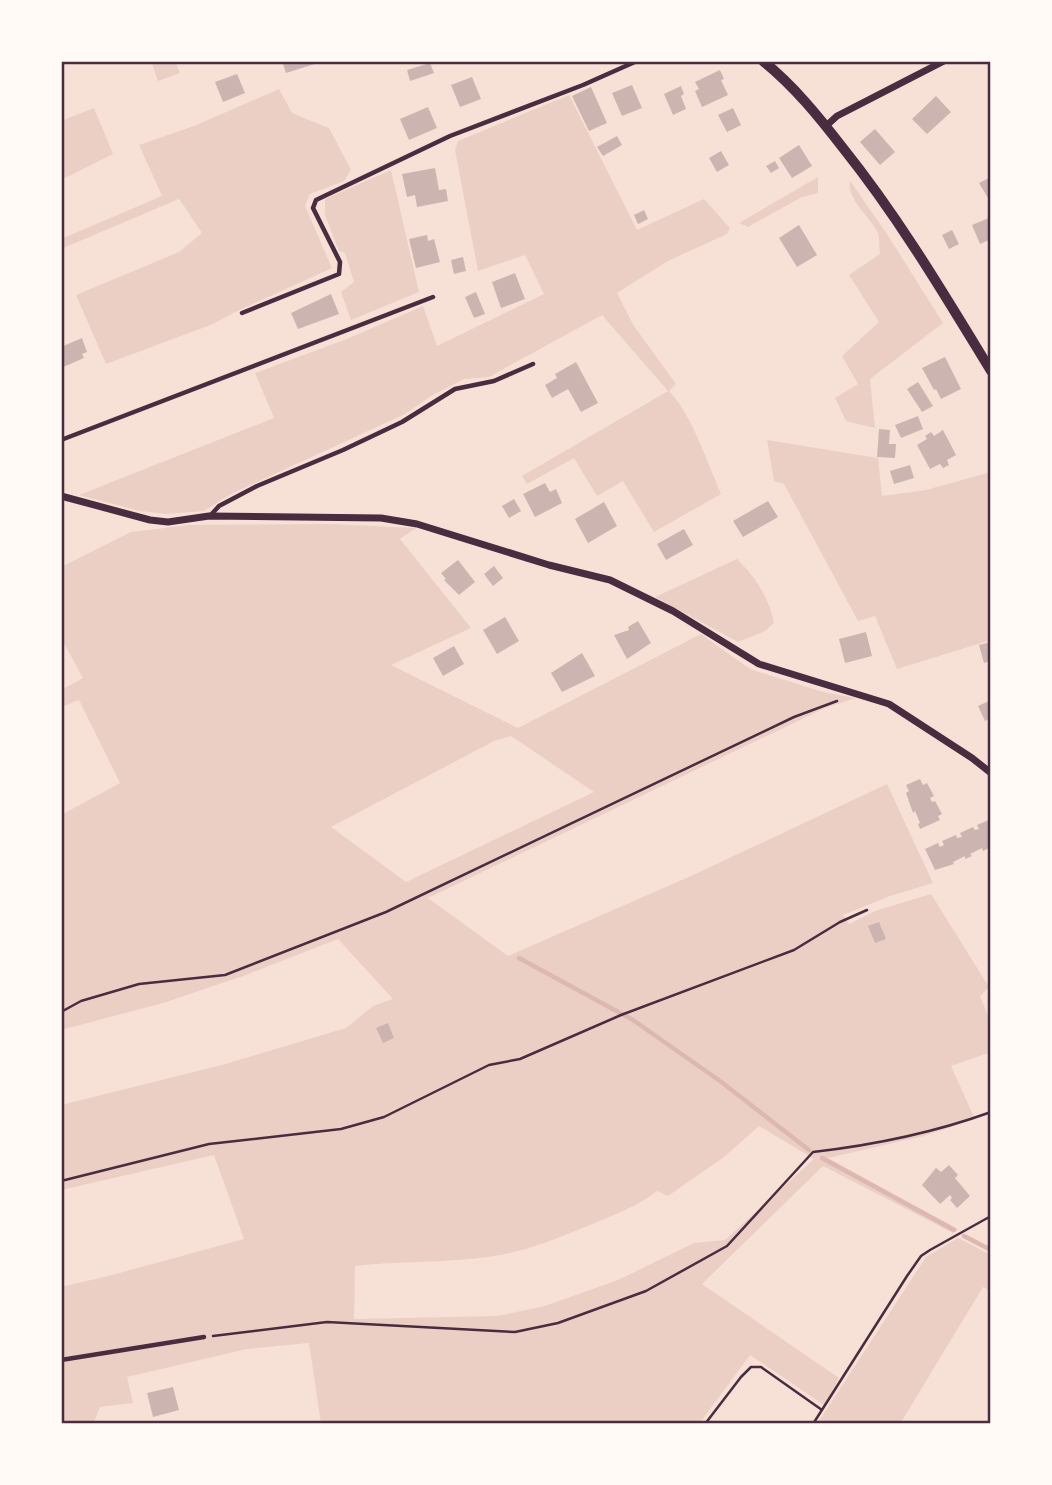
<svg xmlns="http://www.w3.org/2000/svg" width="1052" height="1485" viewBox="0 0 1052 1485" font-family="'Fira Sans Condensed',sans-serif">
	<rect width="100%" height="100%" fill="#f7e1d7"/>
	<path fill="#ebcfc5" fill-rule="evenodd" d="M 151,61 L 175,61 L 180,73 L 158,81 Z
		M 279,89 L 292,113 L 329,128 L 351,170 L 344,181 L 310,194 L 305,206 L 332,268 L 235,312 L 213,324 L 106,364 L 76,295 L 179,252 L 202,233 L 179,199 L 61,249 L 61,239 L 162,196 L 139,145 L 194,126 Z
		M 569,95 L 637,230 L 704,199 L 730,228 L 727,234 L 668,261 L 617,293 L 634,326 L 676,384 L 669,391 C 691,413 708,464 721,494 L 654,532 L 623,481 L 597,496 L 574,458 L 527,484 L 522,476 L 668,391 L 602,315 L 489,377 L 464,379 L 431,396 L 405,414 L 231,494 L 204,511 L 166,514 L 140,511 L 79,495 L 274,418 L 255,373 L 347,339 L 423,306 L 437,346 L 544,294 L 525,255 L 478,271 L 455,150 L 458,141 Z
		M 94,108 L 113,154 L 61,180 L 61,121 Z
		M 391,170 L 419,292 L 351,320 L 341,292 L 354,282 L 345,253 L 339,251 L 325,215 L 325,199 Z
		M 818,177 L 818,193 L 802,197 L 748,227 L 739,223 Z
		M 850,181 L 887,234 L 943,323 L 870,379 L 875,428 L 846,421 L 835,398 L 858,384 L 842,356 L 879,322 L 849,275 L 880,254 C 879,247 880,237 877,231 C 869,216 847,199 850,181 Z
		M 767,440 L 878,458 L 882,496 L 926,490 L 991,472 L 991,640 L 897,669 L 875,616 L 858,621 L 784,484 L 774,481 Z
		M 330,524 L 416,528 L 400,539 L 471,628 L 391,665 L 518,728 L 701,634 L 750,669 L 823,692 L 856,698 L 825,708 L 428,898 L 508,956 L 691,876 L 887,784 L 933,883 L 890,896 L 843,915 L 849,924 L 875,911 L 931,894 L 989,987 L 980,996 L 991,1023 L 991,1052 L 951,1066 L 975,1119 L 924,1136 L 828,1158 L 958,1229 L 953,1233 L 823,1166 L 702,1284 L 839,1378 L 824,1405 L 750,1355 L 699,1424 L 321,1424 L 309,1343 L 247,1349 L 127,1377 L 133,1403 L 100,1407 L 93,1424 L 62,1424 L 61,1287 L 112,1275 L 244,1239 L 214,1155 L 61,1190 L 61,1105 L 222,1065 L 346,1028 L 373,1006 L 393,999 L 338,939 L 243,976 L 163,1003 L 61,1030 L 61,815 L 120,783 L 79,700 L 61,707 L 61,690 L 83,678 L 61,638 L 61,567 L 131,532 L 189,525 ZM 511,736 L 594,792 L 406,882 L 331,827 L 494,741 ZM 759,1126 L 814,1159 L 725,1240 L 694,1243 L 618,1280 L 545,1306 L 498,1316 L 354,1319 L 355,1266 C 406,1260 459,1264 510,1253 C 537,1247 565,1235 590,1225 C 614,1215 636,1207 657,1191 L 668,1196 L 724,1157 Z
		M 737,559 C 756,578 769,597 774,623 L 765,631 L 738,642 L 655,597 Z
		M 958,1238 L 991,1255 L 991,1291 L 983,1287 L 900,1424 L 817,1424 L 926,1257 Z"/>
	<g fill="none" stroke-linecap="round" stroke-linejoin="round">
		<path stroke="#dcb8b0" stroke-width="4.5" d="M 519,958 L 633,1020 L 720,1081 L 809,1150
			M 822,1158 L 954,1230
			M 964,1236 L 991,1250"/>
	</g>
	<path fill="#ccb4b1" d="M 282,61 L 321,61 L 321,62 L 286,73 Z
		M 430,63 L 434,73 L 410,81 L 407,70 Z
		M 720,70 L 724,79 L 721,80 L 728,95 L 702,107 L 695,91 L 699,89 L 695,82 Z
		M 237,74 L 245,93 L 223,102 L 215,82 Z
		M 472,77 L 481,99 L 460,107 L 451,85 Z
		M 632,85 L 642,108 L 622,116 L 612,93 Z
		M 681,86 L 684,94 L 681,96 L 686,109 L 673,115 L 664,94 Z
		M 591,87 L 607,123 L 589,131 L 572,96 Z
		M 936,96 L 951,112 L 927,134 L 912,119 Z
		M 428,107 L 437,128 L 409,140 L 400,119 Z
		M 733,108 L 741,125 L 727,132 L 718,115 Z
		M 875,129 L 895,152 L 880,165 L 860,142 Z
		M 617,136 L 622,145 L 603,156 L 597,147 Z
		M 799,145 L 812,166 L 792,178 L 779,158 Z
		M 721,151 L 729,165 L 717,172 L 709,158 Z
		M 775,161 L 779,168 L 771,173 L 766,166 Z
		M 435,168 L 439,190 L 446,189 L 448,201 L 417,207 L 415,195 L 407,197 L 402,174 Z
		M 991,177 L 991,203 L 979,183 Z
		M 644,210 L 648,219 L 638,224 L 634,215 Z
		M 991,217 L 991,239 L 980,244 L 972,225 Z
		M 799,225 L 817,255 L 797,267 L 779,238 Z
		M 952,230 L 959,244 L 949,249 L 942,235 Z
		M 427,235 L 428,241 L 434,239 L 440,262 L 416,268 L 409,239 Z
		M 463,257 L 466,271 L 454,274 L 451,260 Z
		M 515,273 L 525,299 L 501,308 L 492,282 Z
		M 476,292 L 485,314 L 474,318 L 465,297 Z
		M 331,294 L 339,314 L 298,329 L 291,313 Z
		M 82,338 L 87,352 L 82,354 L 84,358 L 61,368 L 61,347 Z
		M 945,357 L 961,389 L 941,399 L 936,389 L 934,390 L 922,368 Z
		M 576,362 L 598,403 L 581,412 L 568,389 L 552,398 L 545,385 L 557,378 L 555,374 Z
		M 918,382 L 933,406 L 922,412 L 907,389 Z
		M 918,416 L 923,429 L 901,438 L 895,425 Z
		M 879,429 L 890,430 L 889,444 L 896,444 L 895,458 L 877,457 Z
		M 943,430 L 956,455 L 947,460 L 949,465 L 943,468 L 940,464 L 930,469 L 917,445 L 927,439 L 925,436 L 931,432 L 934,436 Z
		M 910,465 L 914,478 L 894,484 L 890,471 Z
		M 545,483 L 550,492 L 556,489 L 562,503 L 535,517 L 523,494 Z
		M 514,499 L 521,511 L 509,518 L 502,506 Z
		M 768,501 L 778,517 L 743,537 L 733,521 Z
		M 604,502 L 617,526 L 588,543 L 575,519 Z
		M 684,529 L 693,545 L 666,560 L 657,544 Z
		M 458,560 L 475,582 L 459,595 L 444,580 L 446,579 L 441,573 Z
		M 494,566 L 503,578 L 493,586 L 484,574 Z
		M 505,617 L 519,641 L 497,654 L 483,630 Z
		M 638,621 L 651,643 L 627,659 L 614,635 L 629,630 L 628,627 Z
		M 866,632 L 872,656 L 845,663 L 839,639 Z
		M 991,642 L 991,661 L 984,663 L 979,645 Z
		M 454,646 L 464,664 L 443,676 L 433,658 Z
		M 582,653 L 595,676 L 562,692 L 551,673 Z
		M 991,700 L 991,718 L 985,721 L 978,706 Z
		M 920,779 L 923,785 L 927,783 L 934,796 L 930,798 L 932,802 L 935,801 L 942,814 L 938,816 L 940,820 L 920,829 L 918,824 L 920,823 L 915,811 L 913,813 L 906,793 L 909,791 L 906,785 Z
		M 991,819 L 989,848 L 983,851 L 982,848 L 970,854 L 972,856 L 965,859 L 965,856 L 953,862 L 954,864 L 935,870 L 925,849 L 938,843 L 940,847 L 944,845 L 942,841 L 956,835 L 957,838 L 962,837 L 960,833 L 973,827 L 975,830 L 979,829 L 977,825 Z
		M 879,922 L 886,939 L 875,943 L 868,926 Z
		M 388,1023 L 394,1038 L 383,1043 L 376,1028 Z
		M 949,1165 L 958,1175 L 955,1178 L 970,1196 L 957,1208 L 950,1200 L 952,1198 L 950,1195 L 940,1204 L 922,1185 L 936,1168 L 941,1172 Z
		M 173,1387 L 179,1410 L 153,1417 L 147,1393 Z"/>
	<g fill="none" stroke-linecap="round" stroke-linejoin="round">
		<path stroke="#4a2c40" stroke-width="2.5" d="M 61,1012 L 81,1001 L 139,984 L 225,975 L 386,912 L 794,717 L 837,701
			M 61,1181 L 209,1144 L 341,1129 L 384,1117 L 489,1065 L 520,1059 L 621,1015 L 794,950 L 840,922 L 867,910
			M 213,1336 L 327,1322 L 515,1332 L 558,1323 L 646,1291 L 727,1246 L 813,1152 C 874,1145 933,1133 991,1112
			M 705,1424 L 741,1377 L 751,1367 L 761,1367 L 822,1410
			M 813,1424 L 907,1276 L 921,1256 L 930,1250 L 991,1216"/>
		<path stroke="#4a2c40" stroke-width="4.5" d="M 242,313 L 339,274 L 340,262 L 313,208 L 316,200 L 450,136 L 583,85 L 637,61
			M 61,440 L 433,297
			M 210,516 L 219,506 L 257,486 L 343,450 L 402,422 L 455,389 L 494,381 L 533,364
			M 61,1360 L 204,1337"/>
		<path stroke="#4a2c40" stroke-width="7" d="M 826,126 L 837,116 L 944,61
			M 61,496 L 150,520 L 168,522 L 209,516 L 381,518 L 417,524 L 549,565 L 610,580 L 673,611 L 759,664 L 889,704 L 972,758 L 991,773"/>
		<path stroke="#4a2c40" stroke-width="10" d="M 763,61 C 794,86 819,117 843,148 C 899,218 944,294 991,371"/>
	</g>
	<rect width="1052" height="1485" fill="none" stroke="#fffaf5" stroke-width="126"/>
	<rect x="63" y="63" width="926" height="1359" fill="none" stroke="#4a2c40" stroke-width="2.5"/>
</svg>
